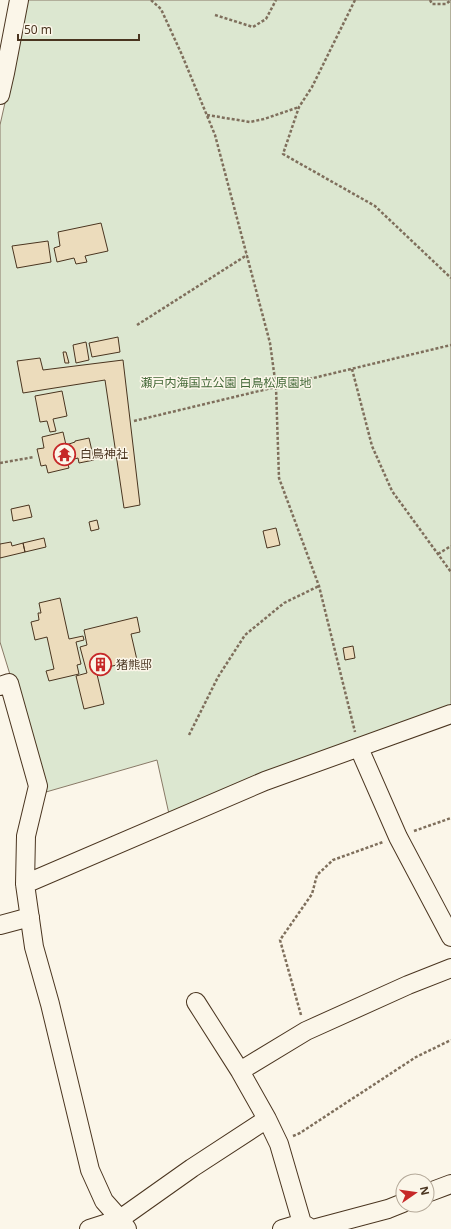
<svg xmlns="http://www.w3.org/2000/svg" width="451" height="1229" viewBox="0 0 451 1229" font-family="'Noto Sans','Noto Sans JP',sans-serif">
	<rect width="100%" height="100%" fill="#fbf6e9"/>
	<path fill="#dce7d0" stroke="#887966" d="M 28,0 L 451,0 L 451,705 L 348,743 L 169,814 L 157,760 L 46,792 L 0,642 L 0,125 Z"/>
	<path fill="#ecdcbc" stroke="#4a3520" d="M 101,223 L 108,251 L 85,256 L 87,262 L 76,264 L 74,258 L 57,262 L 54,248 L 60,246 L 58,232 Z
		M 48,241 L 51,262 L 17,268 L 12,246 Z
		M 118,337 L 120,352 L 92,357 L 89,343 Z
		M 86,342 L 89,360 L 76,363 L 73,345 Z
		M 63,352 L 66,352 L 69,363 L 65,363 Z
		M 40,358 L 43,370 L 123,360 L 140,505 L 124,508 L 105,380 L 23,393 L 17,361 Z
		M 62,391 L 67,416 L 53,419 L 56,431 L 50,432 L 47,421 L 40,422 L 35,396 Z
		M 63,432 L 66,445 L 75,442 L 75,441 L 89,438 L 94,460 L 79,463 L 78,458 L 67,461 L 69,468 L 48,473 L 46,465 L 41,466 L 37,449 L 44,448 L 42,437 Z
		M 29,505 L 32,517 L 13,521 L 11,509 Z
		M 97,520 L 99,529 L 91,531 L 89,522 Z
		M 276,528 L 280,545 L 267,548 L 263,531 Z
		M 44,538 L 46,547 L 25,552 L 23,543 Z
		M 11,542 L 12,546 L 23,543 L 25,552 L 0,558 L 0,544 Z
		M 60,598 L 69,639 L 83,636 L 84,640 L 76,642 L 81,664 L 77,665 L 79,674 L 49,681 L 46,671 L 54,669 L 47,637 L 35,640 L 31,622 L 39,620 L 38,613 L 41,613 L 39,603 Z
		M 137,617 L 140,632 L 131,634 L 137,660 L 96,670 L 104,704 L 84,709 L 76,676 L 87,673 L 80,647 L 87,645 L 84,630 Z
		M 353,646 L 355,658 L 345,660 L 343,648 Z"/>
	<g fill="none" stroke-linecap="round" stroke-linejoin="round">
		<defs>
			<path id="minor" d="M 0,95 L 5,73 L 19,0
				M 0,686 L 9,683 L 38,786 L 26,836 L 25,884 L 34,947 L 50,1004 L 90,1170 L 104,1201 L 120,1219 L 127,1229
				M 359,748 L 398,837 L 451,937
				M 25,884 L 265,781 L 451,714
				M 0,925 L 30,917
				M 196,1002 L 240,1071 L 267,1119 L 279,1144 L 302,1223
				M 240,1071 L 306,1031 L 408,985 L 451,968
				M 427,1193 L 451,1184
				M 89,1229 L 120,1219 L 192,1168 L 267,1119
				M 282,1229 L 302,1223 L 312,1229
				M 313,1229 L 388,1209 L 403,1203"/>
		</defs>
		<use href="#minor" stroke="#4a3520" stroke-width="20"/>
		<path stroke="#7f6f5c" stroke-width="2.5" stroke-dasharray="3 2" stroke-linecap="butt" d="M 151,0 L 161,9 L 182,55 L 215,135 L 270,343 L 276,387 L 279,478 L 319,586 L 355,732
			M 355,0 L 312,87 L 299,107 L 283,154 L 375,206 L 451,278
			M 430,0 L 432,4 L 446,4 L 451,0
			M 215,15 L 253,27 L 266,19 L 276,0
			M 207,115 L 250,122 L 264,119 L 299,107
			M 137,325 L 247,255
			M 352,369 L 372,446 L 392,491 L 451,572
			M 134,421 L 451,345
			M 0,463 L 34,457
			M 438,554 L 451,546
			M 189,735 L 218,677 L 245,635 L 284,603 L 319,586
			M 414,831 L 451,818
			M 301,1015 L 280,940 L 312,894 L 317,875 L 333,860 L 383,842
			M 293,1136 L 300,1133 L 416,1057 L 451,1040"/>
		<use href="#minor" stroke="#fbf6e9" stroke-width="18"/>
	</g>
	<defs>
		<symbol id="temple-ring" viewBox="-11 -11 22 22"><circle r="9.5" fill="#fbf6e9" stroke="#c62828" stroke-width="1.5"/><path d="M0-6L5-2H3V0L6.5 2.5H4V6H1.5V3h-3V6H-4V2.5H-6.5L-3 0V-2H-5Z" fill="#c62828"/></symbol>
		<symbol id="building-ring" viewBox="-11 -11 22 22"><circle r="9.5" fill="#fbf6e9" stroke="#c62828" stroke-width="1.5"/><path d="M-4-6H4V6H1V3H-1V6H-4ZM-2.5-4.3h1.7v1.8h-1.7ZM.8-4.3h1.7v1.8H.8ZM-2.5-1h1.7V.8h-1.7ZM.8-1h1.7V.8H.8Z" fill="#c62828"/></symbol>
	</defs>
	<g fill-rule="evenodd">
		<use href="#temple-ring" x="52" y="442" width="25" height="25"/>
		<use href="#building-ring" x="88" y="652" width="25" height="25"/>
	</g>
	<g text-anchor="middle" stroke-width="3" stroke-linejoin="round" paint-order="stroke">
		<g font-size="12" fill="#436837" stroke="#fbf6e9">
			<text x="226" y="387">瀬戸内海国立公園 白鳥松原園地</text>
		</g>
		<g font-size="12" fill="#4a3520" stroke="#fbf6e9" text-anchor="start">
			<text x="80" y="458">白鳥神社</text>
			<text x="116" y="669">猪熊邸</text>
		</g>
	</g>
	<g transform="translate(415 1193) rotate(77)"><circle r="19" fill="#fbf6e9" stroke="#b4a999"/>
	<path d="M0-3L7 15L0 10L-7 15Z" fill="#c62828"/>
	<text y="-6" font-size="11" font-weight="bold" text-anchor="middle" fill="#4a3520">N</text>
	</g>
	<path d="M18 34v6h121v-6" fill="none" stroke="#4a3520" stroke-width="2"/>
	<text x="24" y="34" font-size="12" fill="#4a3520" stroke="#fbf6e9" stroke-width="3" paint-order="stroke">50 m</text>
</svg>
